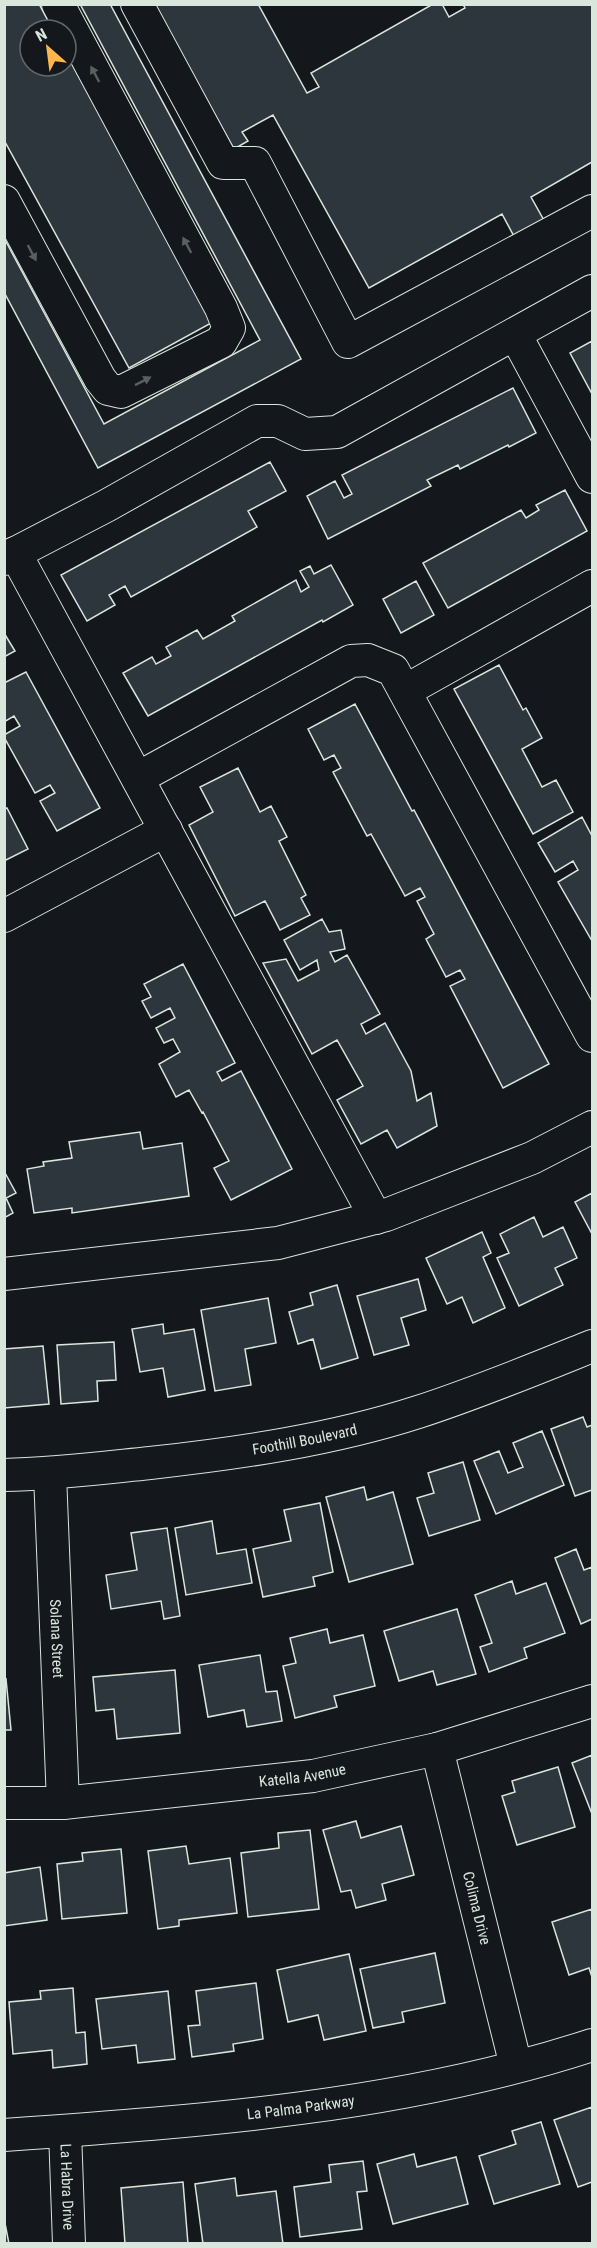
<svg xmlns="http://www.w3.org/2000/svg" width="597" height="2248" viewBox="0 0 597 2248" font-family="'Roboto Condensed',sans-serif">
	<rect width="100%" height="100%" fill="#14181c"/>
	<path fill="#2c363c" stroke="#d8e6dc" stroke-width="1.5" d="M 4,4 L 39,4 L 53,30 L 30,30 L 30,66 L 66,66 L 66,53 L 213,322 L 129,368 L 4,140 Z
		M 80,4 L 110,4 L 301,359 L 98,468 L 4,292 L 4,238 L 104,424 L 260,340 Z
		M 154,4 L 258,4 L 307,93 L 319,87 L 311,73 L 433,4 L 442,4 L 449,17 L 465,8 L 463,4 L 592,4 L 592,162 L 531,197 L 546,224 L 516,240 L 502,214 L 369,288 L 273,115 L 242,132 L 248,141 L 234,149 Z
		M 592,341 L 592,394 L 570,353 Z
		M 513,388 L 536,433 L 509,447 L 508,445 L 460,469 L 458,465 L 427,480 L 431,486 L 328,539 L 307,496 L 335,481 L 344,498 L 352,494 L 342,475 Z
		M 270,462 L 286,491 L 248,511 L 257,527 L 131,597 L 125,586 L 109,595 L 115,605 L 87,621 L 61,575 Z
		M 565,490 L 587,531 L 448,608 L 423,563 L 521,510 L 526,518 L 539,510 L 536,505 Z
		M 331,565 L 353,605 L 323,622 L 322,620 L 148,716 L 123,673 L 152,657 L 156,664 L 171,656 L 166,647 L 197,630 L 203,639 L 235,621 L 232,616 L 296,580 L 301,592 L 309,587 L 300,571 L 310,566 L 314,574 Z
		M 416,581 L 434,615 L 401,633 L 383,599 Z
		M 4,633 L 15,651 L 4,657 Z
		M 499,665 L 523,710 L 526,708 L 542,738 L 522,749 L 542,787 L 556,780 L 573,812 L 533,834 L 454,689 Z
		M 26,672 L 100,808 L 57,831 L 40,801 L 55,793 L 50,785 L 35,793 L 4,737 L 4,735 L 20,726 L 14,716 L 4,722 L 4,683 Z
		M 355,704 L 412,811 L 414,810 L 549,1064 L 503,1088 L 450,986 L 465,979 L 460,970 L 446,977 L 426,939 L 434,934 L 417,901 L 425,897 L 420,888 L 405,896 L 371,834 L 367,836 L 333,772 L 341,768 L 334,755 L 324,760 L 308,729 Z
		M 238,768 L 260,812 L 271,806 L 287,837 L 279,841 L 306,895 L 301,898 L 310,915 L 280,930 L 265,901 L 235,916 L 189,825 L 213,812 L 200,787 Z
		M 7,808 L 28,849 L 4,861 L 4,809 Z
		M 582,817 L 592,836 L 592,941 L 558,882 L 578,870 L 573,861 L 555,872 L 538,843 Z
		M 322,919 L 329,932 L 341,930 L 345,949 L 330,952 L 335,962 L 347,955 L 380,1014 L 361,1024 L 366,1034 L 385,1023 L 411,1071 L 417,1101 L 431,1093 L 437,1126 L 397,1148 L 387,1130 L 361,1144 L 337,1100 L 363,1086 L 337,1040 L 312,1054 L 263,963 L 286,959 L 298,981 L 319,970 L 317,960 L 300,970 L 284,940 Z
		M 183,964 L 235,1063 L 217,1072 L 222,1081 L 241,1071 L 292,1169 L 231,1200 L 214,1168 L 229,1161 L 203,1112 L 202,1113 L 189,1090 L 176,1097 L 159,1064 L 180,1052 L 173,1039 L 164,1043 L 156,1028 L 175,1018 L 170,1008 L 151,1018 L 142,1001 L 151,997 L 144,984 Z
		M 140,1132 L 143,1149 L 182,1143 L 189,1196 L 72,1213 L 72,1208 L 34,1213 L 27,1169 L 44,1166 L 43,1162 L 72,1158 L 69,1142 Z
		M 4,1171 L 16,1193 L 6,1198 L 13,1213 L 4,1218 Z
		M 592,1193 L 592,1234 L 575,1202 Z
		M 534,1217 L 543,1237 L 563,1227 L 577,1258 L 555,1268 L 563,1285 L 519,1306 L 497,1258 L 509,1253 L 500,1234 Z
		M 482,1232 L 491,1253 L 483,1257 L 505,1308 L 473,1323 L 462,1297 L 447,1304 L 426,1258 Z
		M 418,1279 L 426,1310 L 401,1318 L 409,1345 L 374,1355 L 357,1296 Z
		M 337,1285 L 358,1358 L 321,1369 L 313,1339 L 298,1344 L 289,1312 L 313,1305 L 310,1293 Z
		M 268,1298 L 276,1343 L 245,1349 L 251,1385 L 215,1391 L 201,1310 Z
		M 163,1324 L 164,1334 L 194,1329 L 205,1390 L 168,1397 L 163,1368 L 140,1372 L 132,1329 Z
		M 114,1342 L 116,1380 L 97,1381 L 98,1401 L 61,1404 L 57,1345 Z
		M 43,1346 L 49,1404 L 4,1408 L 4,1349 Z
		M 583,1417 L 587,1427 L 592,1425 L 592,1490 L 575,1496 L 551,1429 Z
		M 542,1431 L 564,1485 L 496,1514 L 474,1461 L 499,1451 L 508,1473 L 523,1467 L 513,1443 Z
		M 463,1462 L 480,1520 L 429,1536 L 417,1498 L 434,1493 L 428,1473 Z
		M 364,1487 L 367,1500 L 393,1492 L 413,1564 L 349,1582 L 326,1497 Z
		M 320,1503 L 333,1572 L 313,1577 L 315,1586 L 263,1597 L 253,1549 L 291,1541 L 284,1510 Z
		M 212,1521 L 217,1554 L 246,1549 L 252,1583 L 186,1595 L 175,1528 Z
		M 167,1528 L 180,1616 L 164,1619 L 161,1601 L 111,1609 L 106,1575 L 137,1570 L 131,1533 Z
		M 576,1549 L 584,1570 L 592,1567 L 592,1619 L 581,1624 L 555,1558 Z
		M 512,1581 L 516,1594 L 546,1583 L 565,1633 L 524,1648 L 527,1658 L 489,1672 L 480,1647 L 492,1643 L 475,1595 Z
		M 457,1609 L 476,1674 L 437,1685 L 433,1671 L 399,1681 L 384,1631 Z
		M 327,1629 L 330,1643 L 363,1635 L 375,1686 L 334,1696 L 337,1707 L 295,1718 L 283,1666 L 296,1663 L 290,1638 Z
		M 260,1655 L 266,1692 L 277,1691 L 282,1721 L 247,1727 L 244,1710 L 208,1717 L 199,1665 Z
		M 175,1670 L 180,1733 L 117,1739 L 114,1709 L 96,1711 L 93,1677 Z
		M 6,1679 L 11,1730 L 4,1730 L 4,1680 Z
		M 592,1755 L 592,1814 L 572,1763 Z
		M 558,1767 L 575,1827 L 517,1845 L 502,1796 L 515,1792 L 512,1781 Z
		M 356,1821 L 361,1838 L 401,1826 L 414,1875 L 382,1884 L 386,1900 L 356,1908 L 351,1890 L 341,1892 L 323,1830 Z
		M 310,1830 L 319,1909 L 248,1917 L 241,1853 L 279,1848 L 278,1833 Z
		M 186,1846 L 189,1864 L 230,1858 L 237,1913 L 179,1920 L 179,1926 L 158,1929 L 148,1851 Z
		M 121,1849 L 127,1913 L 62,1919 L 57,1864 L 83,1861 L 82,1853 Z
		M 40,1867 L 47,1920 L 4,1926 L 4,1873 Z
		M 592,1909 L 592,1977 L 589,1968 L 569,1975 L 552,1922 Z
		M 435,1953 L 445,2003 L 402,2012 L 404,2022 L 373,2028 L 360,1969 Z
		M 349,1954 L 366,2031 L 324,2040 L 318,2015 L 288,2022 L 277,1970 Z
		M 256,1983 L 263,2039 L 233,2044 L 234,2051 L 192,2057 L 188,2026 L 200,2025 L 196,1991 Z
		M 73,1988 L 76,2033 L 85,2032 L 87,2064 L 53,2068 L 52,2050 L 13,2054 L 9,2002 L 41,1999 L 40,1991 Z
		M 168,1991 L 175,2059 L 138,2063 L 136,2045 L 102,2049 L 96,1999 Z
		M 592,2107 L 592,2182 L 578,2187 L 554,2120 Z
		M 541,2122 L 560,2184 L 494,2204 L 479,2156 L 516,2144 L 512,2131 Z
		M 414,2154 L 417,2167 L 456,2157 L 468,2204 L 393,2224 L 377,2164 Z
		M 363,2161 L 367,2191 L 357,2192 L 362,2229 L 300,2237 L 294,2187 L 331,2182 L 329,2165 Z
		M 235,2178 L 237,2196 L 276,2191 L 283,2244 L 203,2244 L 195,2184 Z
		M 183,2182 L 188,2244 L 125,2244 L 121,2188 Z
		M 4,2218 L 9,2244 L 4,2244 Z"/>
	<g fill="none" stroke-linecap="round" stroke-linejoin="round">
		<defs>
			<g id="minor">
				<path d="M 137,4 L 223,163 L 255,163 L 348,342 L 592,211"/>
				<path d="M 4,201 L 100,379 L 108,389 L 121,392 L 221,342 L 229,328 L 221,308 L 58,4"/>
				<path d="M 515,334 L 592,477"/>
				<path d="M 15,553 L 376,1218"/>
				<path d="M 4,559 L 106,506 L 257,421 L 278,421 L 305,434 L 337,432 L 592,291"/>
				<path d="M 405,691 L 592,586"/>
				<path d="M 138,778 L 351,661 L 368,660 L 393,670 L 592,1036"/>
				<path d="M 4,916 L 166,830"/>
				<path d="M 4,1274 L 278,1243 L 386,1215 L 532,1158 L 592,1127"/>
				<path id="s1" d="M 50,1474 L 63,1803"/>
				<path id="s2" d="M 4,1475 C 53,1474 101,1468 150,1463 C 240,1453 331,1440 418,1412 C 477,1393 535,1369 592,1346"/>
				<path id="s3" d="M 437,1749 L 516,2066"/>
				<path id="s4" d="M 4,1803 L 63,1803 L 313,1776 L 437,1749 L 592,1701"/>
				<path id="s5" d="M 65,2131 L 69,2244"/>
				<path id="s6" d="M 4,2135 C 203,2121 402,2107 592,2045"/>
			</g>
		</defs>
		<use href="#minor" stroke="#d8e6dc" stroke-width="34"/>
		<use href="#minor" stroke="#14181c" stroke-width="32"/>
	</g>
	<defs><path id="oneway-solid" d="M-6-.8H1V-3.2L6.5 0L1 3.2V.8H-6Z" transform="scale(1.5)"/></defs>
	<g fill="#59605f">
		<use href="#oneway-solid" transform="translate(95 74) rotate(-118)"/>
		<use href="#oneway-solid" transform="translate(187 245) rotate(-118)"/>
		<use href="#oneway-solid" transform="translate(32 253) rotate(62)"/>
		<use href="#oneway-solid" transform="translate(143 381) rotate(-27)"/>
	</g>
	<g text-anchor="middle" stroke-width="4.5" stroke-linejoin="round" paint-order="stroke">
		<g font-size="15" fill="#d8e6dc" stroke="#14181c">
			<text dy="5" stroke="none"><textPath href="#s2" startOffset="303">Foothill Boulevard</textPath></text>
			<text dy="5" stroke="none"><textPath href="#s1" startOffset="165">Solana Street</textPath></text>
			<text dy="5" stroke="none"><textPath href="#s4" startOffset="300">Katella Avenue</textPath></text>
			<text dy="5" stroke="none"><textPath href="#s3" startOffset="164">Colima Drive</textPath></text>
			<text dy="5" stroke="none"><textPath href="#s6" startOffset="298">La Palma Parkway</textPath></text>
			<text dy="5" stroke="none"><textPath href="#s5" startOffset="56">La Habra Drive</textPath></text>
		</g>
	</g>
	<rect width="597" height="2248" fill="none" stroke="#d8e6dc" stroke-width="12"/>
	<g transform="translate(48 48) rotate(332)"><circle r="28" fill="#14181c" stroke="#626a69" stroke-width="1.5"/>
	<path d="M0-4.5L10 22L0 15L-10 22Z" fill="#ffb74d"/>
	<text y="-9" font-size="16" font-weight="bold" text-anchor="middle" fill="#d8e6dc">N</text>
	</g>
</svg>
